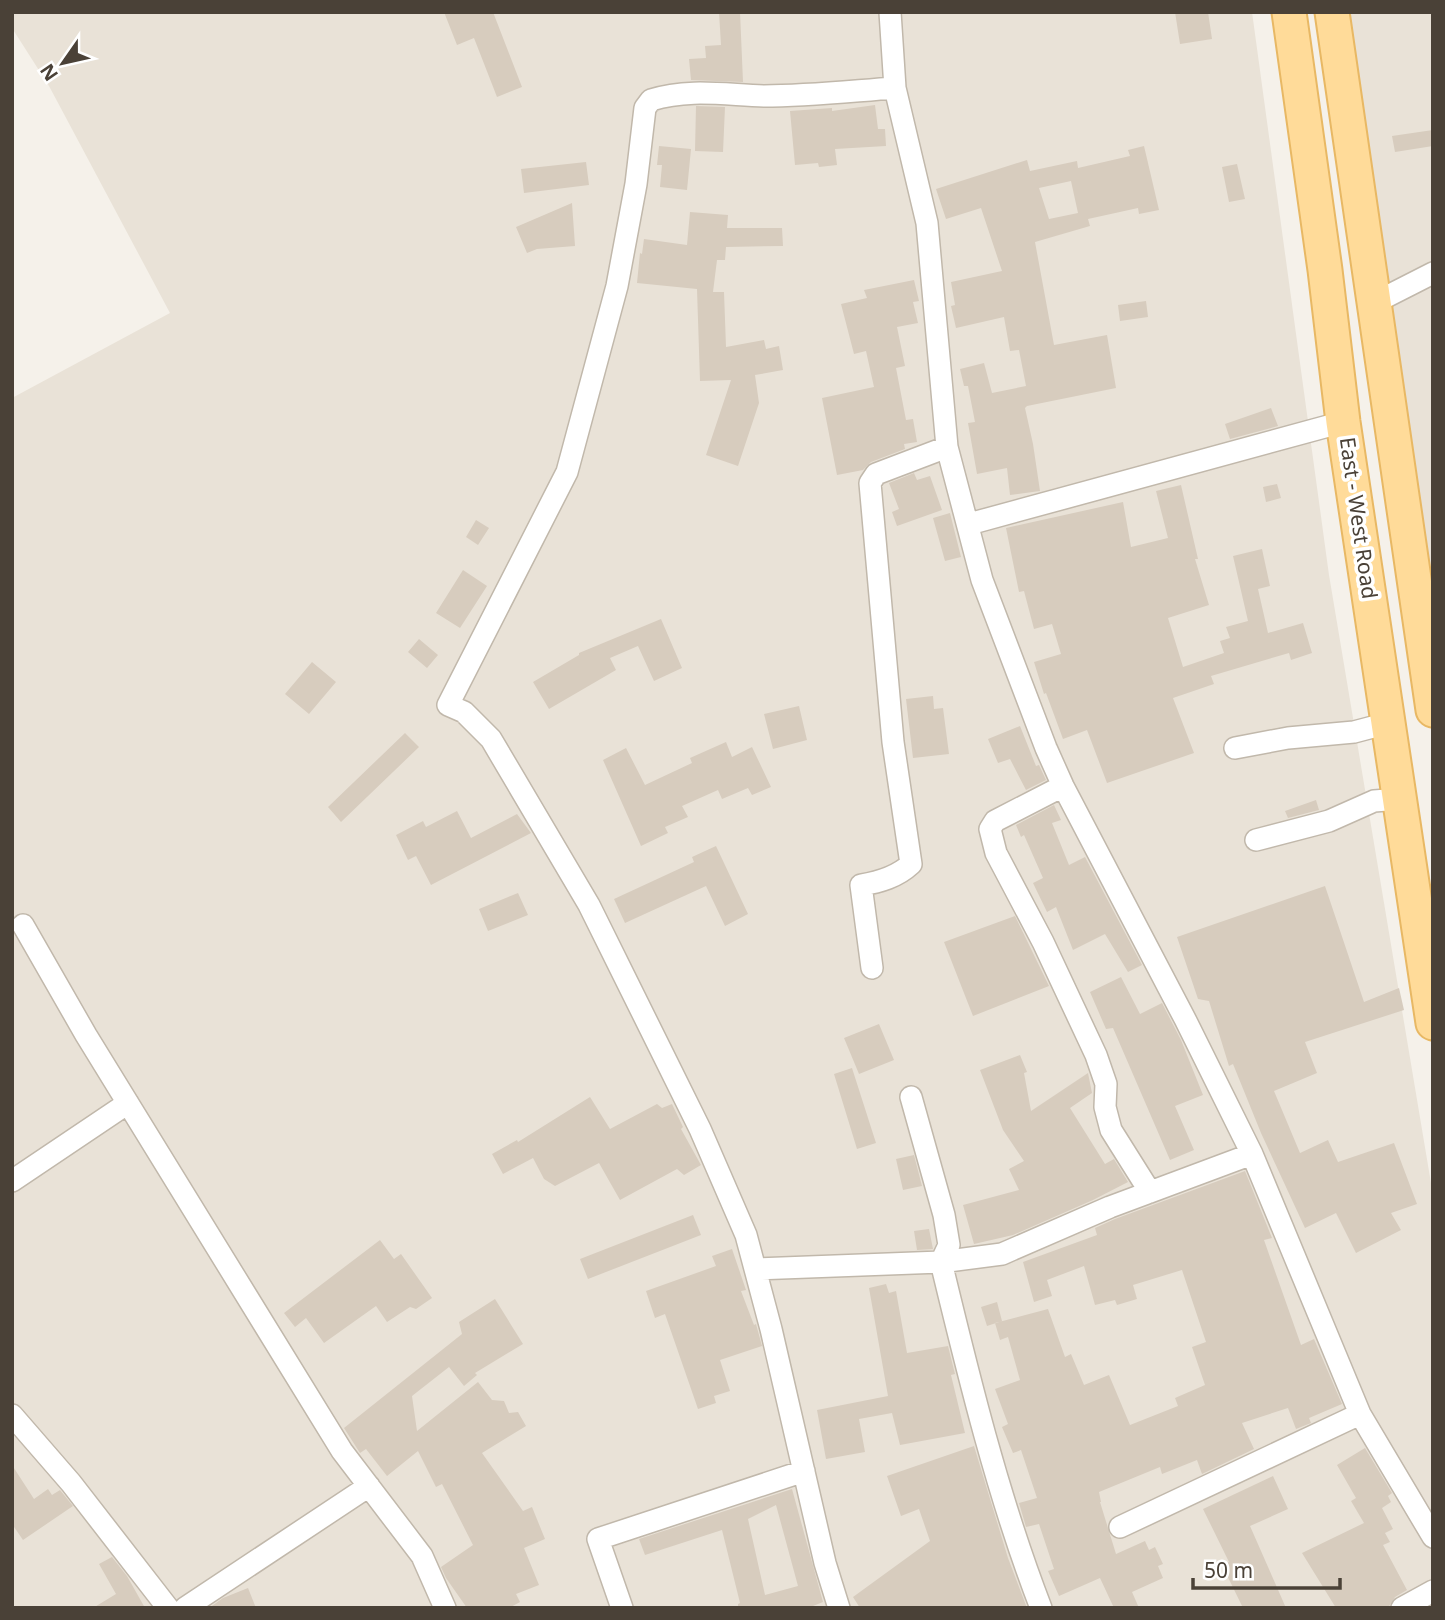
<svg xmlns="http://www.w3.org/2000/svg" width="1445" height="1620" viewBox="0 0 1445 1620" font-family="'Noto Sans',sans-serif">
	<rect width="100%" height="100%" fill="#f5f1ea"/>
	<path fill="#e9e2d7" d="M 12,12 L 1252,12 L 1329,575 L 1433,1195 L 1433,1608 L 12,1608 L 12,398 L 170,313 L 49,86 L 12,28 Z
		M 1346,12 L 1433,12 L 1433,586 Z"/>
	<path fill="#d7ccbe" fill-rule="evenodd" d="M 444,12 L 493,12 L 522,87 L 497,97 L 474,38 L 457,45 Z
		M 719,12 L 740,12 L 743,82 L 691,80 L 689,59 L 706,58 L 705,46 L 721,45 Z
		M 1175,12 L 1208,12 L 1212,39 L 1180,44 Z
		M 875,105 L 878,129 L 885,129 L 886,146 L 835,149 L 837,165 L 819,167 L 818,163 L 795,165 L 790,111 L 832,108 L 832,111 Z
		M 696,106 L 725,107 L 723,152 L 695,151 Z
		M 1433,130 L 1433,146 L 1395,152 L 1392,136 Z
		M 659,146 L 691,149 L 687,190 L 660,187 L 662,165 L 657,165 Z
		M 1144,146 L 1159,210 L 1139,214 L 1138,208 L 1088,219 L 1090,226 L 1035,242 L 1054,345 L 1107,335 L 1116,388 L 1027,406 L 1025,408 L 1033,444 L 1040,491 L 1010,495 L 1007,468 L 977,474 L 968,423 L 975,422 L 968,386 L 964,386 L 960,369 L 984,363 L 992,393 L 1026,386 L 1019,350 L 1010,351 L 1004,317 L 956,328 L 951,306 L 955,305 L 951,282 L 1002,271 L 981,208 L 946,219 L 936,189 L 1027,160 L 1030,171 L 1077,161 L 1078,168 L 1130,156 L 1128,150 ZM 1071,181 L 1078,213 L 1049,219 L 1039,188 Z
		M 586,162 L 589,185 L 524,193 L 521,169 Z
		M 1237,164 L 1245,199 L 1229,202 L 1222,167 Z
		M 572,203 L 575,246 L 537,249 L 527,253 L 516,227 Z
		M 690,212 L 728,215 L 727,228 L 782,228 L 783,246 L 726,247 L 725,260 L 717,260 L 713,292 L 724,292 L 726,347 L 764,340 L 766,349 L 779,346 L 783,370 L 755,375 L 759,403 L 738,466 L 706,455 L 731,380 L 700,381 L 697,289 L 637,283 L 640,253 L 642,254 L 644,239 L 687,245 Z
		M 914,280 L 919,301 L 913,302 L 918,323 L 897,327 L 905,366 L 896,368 L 906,420 L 913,419 L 917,442 L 904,444 L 905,449 L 871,462 L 863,470 L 837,475 L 822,398 L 874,387 L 866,351 L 854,354 L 841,304 L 867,298 L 864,290 Z
		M 1146,301 L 1148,317 L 1120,321 L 1118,305 Z
		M 1271,408 L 1278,426 L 1230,439 L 1225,424 Z
		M 914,473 L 917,480 L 930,476 L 942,510 L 897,526 L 892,512 L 899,509 L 889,483 Z
		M 1277,484 L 1281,498 L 1266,502 L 1263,487 Z
		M 1181,485 L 1198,559 L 1195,559 L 1209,605 L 1168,618 L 1183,667 L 1224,653 L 1220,641 L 1230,638 L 1226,627 L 1248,621 L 1233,556 L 1262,549 L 1270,586 L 1258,589 L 1268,633 L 1303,623 L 1312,653 L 1291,660 L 1289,653 L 1211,676 L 1214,684 L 1173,698 L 1194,753 L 1107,783 L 1087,730 L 1063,739 L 1046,693 L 1044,694 L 1034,662 L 1061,654 L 1052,624 L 1034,629 L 1024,591 L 1019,592 L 1006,528 L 1123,502 L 1131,547 L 1168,538 L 1156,491 Z
		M 950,513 L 961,557 L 945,561 L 933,518 Z
		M 476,520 L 489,528 L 478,545 L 466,537 Z
		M 463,570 L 487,586 L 460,628 L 436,613 Z
		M 661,619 L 682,668 L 654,681 L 638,646 L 610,658 L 616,670 L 549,709 L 533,682 L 579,655 L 579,653 Z
		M 419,639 L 438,655 L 427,668 L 408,652 Z
		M 312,662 L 336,682 L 309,714 L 285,694 Z
		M 933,696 L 934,709 L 943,708 L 949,754 L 913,758 L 906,699 Z
		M 799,706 L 807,740 L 773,749 L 764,714 Z
		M 1020,726 L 1036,766 L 1039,765 L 1046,780 L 1026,790 L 1010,759 L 998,763 L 988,739 Z
		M 405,733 L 419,747 L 341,822 L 328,807 Z
		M 726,742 L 732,757 L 752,747 L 771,787 L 752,795 L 748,788 L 722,799 L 718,790 L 682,806 L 688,817 L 665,827 L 668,833 L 641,846 L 603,760 L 626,748 L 645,785 L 692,763 L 690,758 Z
		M 1316,800 L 1319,810 L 1288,818 L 1285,811 Z
		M 1054,805 L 1061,820 L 1052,823 L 1069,865 L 1085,857 L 1142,965 L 1128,972 L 1105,934 L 1073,950 L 1056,907 L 1047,912 L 1033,883 L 1043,878 L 1024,835 L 1021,837 L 1016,825 Z
		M 457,811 L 471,838 L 517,814 L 531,833 L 431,885 L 416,856 L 408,860 L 396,835 L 423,821 L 426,827 Z
		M 716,846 L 748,914 L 725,926 L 706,886 L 625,923 L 614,899 L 694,862 L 692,857 Z
		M 1325,886 L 1364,1002 L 1399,988 L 1404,1010 L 1305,1042 L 1317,1073 L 1274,1091 L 1300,1153 L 1328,1140 L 1338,1162 L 1394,1143 L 1417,1204 L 1391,1213 L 1401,1230 L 1356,1253 L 1336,1213 L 1305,1228 L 1261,1133 L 1233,1064 L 1229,1066 L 1209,1001 L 1198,999 L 1177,937 Z
		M 518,893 L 528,915 L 488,931 L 479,909 Z
		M 1015,916 L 1049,986 L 973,1016 L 944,942 Z
		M 1121,977 L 1140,1014 L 1162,1003 L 1181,1040 L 1203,1095 L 1175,1106 L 1194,1150 L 1170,1160 L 1113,1028 L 1106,1029 L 1090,992 Z
		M 879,1024 L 894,1060 L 859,1074 L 844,1038 Z
		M 1020,1055 L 1027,1072 L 1024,1073 L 1031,1111 L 1088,1073 L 1092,1093 L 1070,1108 L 1105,1164 L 1114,1159 L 1128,1182 L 1093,1200 L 1013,1235 L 974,1244 L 963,1205 L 1019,1190 L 1009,1169 L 1024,1161 L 1003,1130 L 980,1070 Z
		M 852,1068 L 876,1143 L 857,1149 L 834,1074 Z
		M 590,1097 L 610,1129 L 657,1104 L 662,1108 L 672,1104 L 683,1127 L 681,1129 L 701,1165 L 684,1175 L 677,1169 L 620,1200 L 599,1163 L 555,1186 L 544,1179 L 533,1158 L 503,1174 L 492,1154 L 517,1140 L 518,1142 Z
		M 914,1155 L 922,1186 L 903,1190 L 896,1159 Z
		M 1245,1171 L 1272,1238 L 1264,1240 L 1301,1345 L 1314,1339 L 1342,1404 L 1309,1418 L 1311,1423 L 1296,1429 L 1288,1408 L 1242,1423 L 1254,1449 L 1202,1474 L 1197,1460 L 1162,1474 L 1160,1467 L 1099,1492 L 1101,1502 L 1100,1502 L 1116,1554 L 1145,1541 L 1149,1550 L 1155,1547 L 1163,1564 L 1158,1566 L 1163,1578 L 1132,1592 L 1139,1608 L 1114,1608 L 1100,1578 L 1059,1596 L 1048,1571 L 1054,1569 L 1039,1524 L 1026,1527 L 1019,1503 L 1037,1498 L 1021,1450 L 1013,1453 L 1002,1427 L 1008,1424 L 995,1389 L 1020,1380 L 1008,1337 L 1000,1340 L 995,1323 L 1048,1309 L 1065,1357 L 1071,1354 L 1084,1385 L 1109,1375 L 1130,1425 L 1178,1406 L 1175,1398 L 1205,1385 L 1192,1347 L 1206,1342 L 1182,1270 L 1133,1285 L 1137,1299 L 1117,1305 L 1115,1300 L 1095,1305 L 1084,1266 L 1047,1280 L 1052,1296 L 1034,1302 L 1023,1262 L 1097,1235 L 1095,1228 L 1115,1219 Z
		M 693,1215 L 701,1235 L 588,1279 L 580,1259 Z
		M 929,1229 L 933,1249 L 917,1250 L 914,1231 Z
		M 380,1240 L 394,1259 L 401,1254 L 432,1298 L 416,1309 L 410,1307 L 387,1322 L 376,1306 L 324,1343 L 306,1318 L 295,1327 L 284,1313 Z
		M 732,1249 L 746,1290 L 741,1291 L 754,1325 L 756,1324 L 762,1346 L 720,1360 L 730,1391 L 714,1396 L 716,1403 L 698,1409 L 665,1314 L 655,1318 L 646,1291 L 716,1266 L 712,1256 Z
		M 886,1284 L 889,1293 L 896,1291 L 907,1353 L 948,1346 L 955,1374 L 951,1375 L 965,1433 L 900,1445 L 892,1413 L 859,1419 L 865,1452 L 826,1459 L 817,1410 L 888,1396 L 869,1288 Z
		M 495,1299 L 523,1344 L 475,1373 L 477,1375 L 464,1386 L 449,1367 L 412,1396 L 417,1431 L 478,1382 L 492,1400 L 504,1401 L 509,1413 L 518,1412 L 526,1426 L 482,1453 L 523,1511 L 532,1507 L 545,1539 L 524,1548 L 539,1585 L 516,1594 L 520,1602 L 509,1608 L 467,1608 L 446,1578 L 441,1567 L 473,1545 L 442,1484 L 436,1487 L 418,1451 L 387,1476 L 366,1449 L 360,1453 L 344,1428 L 462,1334 L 459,1322 Z
		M 997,1302 L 1002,1321 L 987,1326 L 981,1307 Z
		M 974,1446 L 1008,1558 L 1027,1608 L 860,1608 L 853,1597 L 930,1541 L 919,1509 L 901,1516 L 887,1476 Z
		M 1365,1448 L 1392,1493 L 1388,1496 L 1391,1502 L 1382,1508 L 1393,1529 L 1385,1533 L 1390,1542 L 1383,1545 L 1407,1590 L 1395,1597 L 1388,1608 L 1336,1608 L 1302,1553 L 1364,1523 L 1351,1501 L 1356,1498 L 1337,1465 Z
		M 12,1465 L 34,1499 L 48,1489 L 52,1495 L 60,1490 L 73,1506 L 23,1540 L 12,1524 Z
		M 1273,1476 L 1288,1509 L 1250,1526 L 1286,1608 L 1243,1608 L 1222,1565 L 1229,1562 L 1203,1509 Z
		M 792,1489 L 823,1602 L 808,1608 L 738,1608 L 738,1604 L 740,1603 L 722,1530 L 645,1555 L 639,1539 ZM 776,1505 L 798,1586 L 765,1595 L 748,1519 Z
		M 112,1557 L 127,1576 L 145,1608 L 93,1608 L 116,1594 L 99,1564 Z
		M 248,1588 L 256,1608 L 209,1608 L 223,1598 Z"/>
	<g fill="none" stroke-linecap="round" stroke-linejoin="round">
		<defs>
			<path id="minor" d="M 890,12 L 895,88 L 927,223 L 947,447 L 982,580 L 1046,748 L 1063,786 L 1185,1019 L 1252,1154 L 1360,1414 L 1433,1537
				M 1374,303 L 1433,273
				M 969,524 L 1343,422
				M 1235,748 L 1288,738 L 1354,732 L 1388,723
				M 1063,786 L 995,821 L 990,829 L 996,853 L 1043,942 L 1096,1055 L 1106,1084 L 1105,1107 L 1111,1130 L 1150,1192
				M 1256,840 L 1329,821 L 1374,801 L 1400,799
				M 23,925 L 86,1035 L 342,1451 L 422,1556 L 445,1608
				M 872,968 L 861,885 C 880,882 897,877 911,864 L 893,742 L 870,483 L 876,474 L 947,447
				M 911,1097 L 944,1215 L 949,1245 L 941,1262 C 969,1378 998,1497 1041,1608
				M 12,1181 L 128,1103
				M 755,1269 L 941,1262 L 1002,1254 L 1110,1207 L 1252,1154
				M 12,1415 L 71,1483 L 168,1608
				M 1120,1527 L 1360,1414
				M 185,1608 L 369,1486
				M 622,1608 L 598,1539 L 804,1471
				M 839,1608 L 825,1563 L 771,1329 L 746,1235 L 700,1129 L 589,905 L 491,739 L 464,712 L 448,705 L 567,472 L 617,286 L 636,184 L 645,108 L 651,100 C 689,88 726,95 764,96 C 808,96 852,91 895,88
				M 1402,1608 L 1433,1591"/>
			<path id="primary" d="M 1289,12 L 1325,270 L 1343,422 L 1433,1023
				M 1332,12 L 1433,710"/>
		</defs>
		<use href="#minor" stroke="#c1b8ab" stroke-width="24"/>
		<use href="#primary" stroke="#e8b864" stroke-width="37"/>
		<use href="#minor" stroke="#fff" stroke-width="21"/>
		<use href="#primary" stroke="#ffdb99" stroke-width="33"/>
	</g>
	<g text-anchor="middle" stroke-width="7" stroke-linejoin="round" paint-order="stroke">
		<g font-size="21" fill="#4a4137" stroke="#fff">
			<text transform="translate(1358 518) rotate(82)" y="7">East - West Road</text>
		</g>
	</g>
	<rect width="1445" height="1620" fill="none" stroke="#4a4137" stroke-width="28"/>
	<g transform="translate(63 63) rotate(236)" stroke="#ffffff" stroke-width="5" paint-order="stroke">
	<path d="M0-5L12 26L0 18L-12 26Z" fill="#4a4137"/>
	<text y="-10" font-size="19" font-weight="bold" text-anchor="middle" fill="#4a4137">N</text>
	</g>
	<path d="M1193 1578v10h147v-10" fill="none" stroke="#4a4137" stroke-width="3.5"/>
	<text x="1204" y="1578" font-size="21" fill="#4a4137" stroke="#ffffff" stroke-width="5" paint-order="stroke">50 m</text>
</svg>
